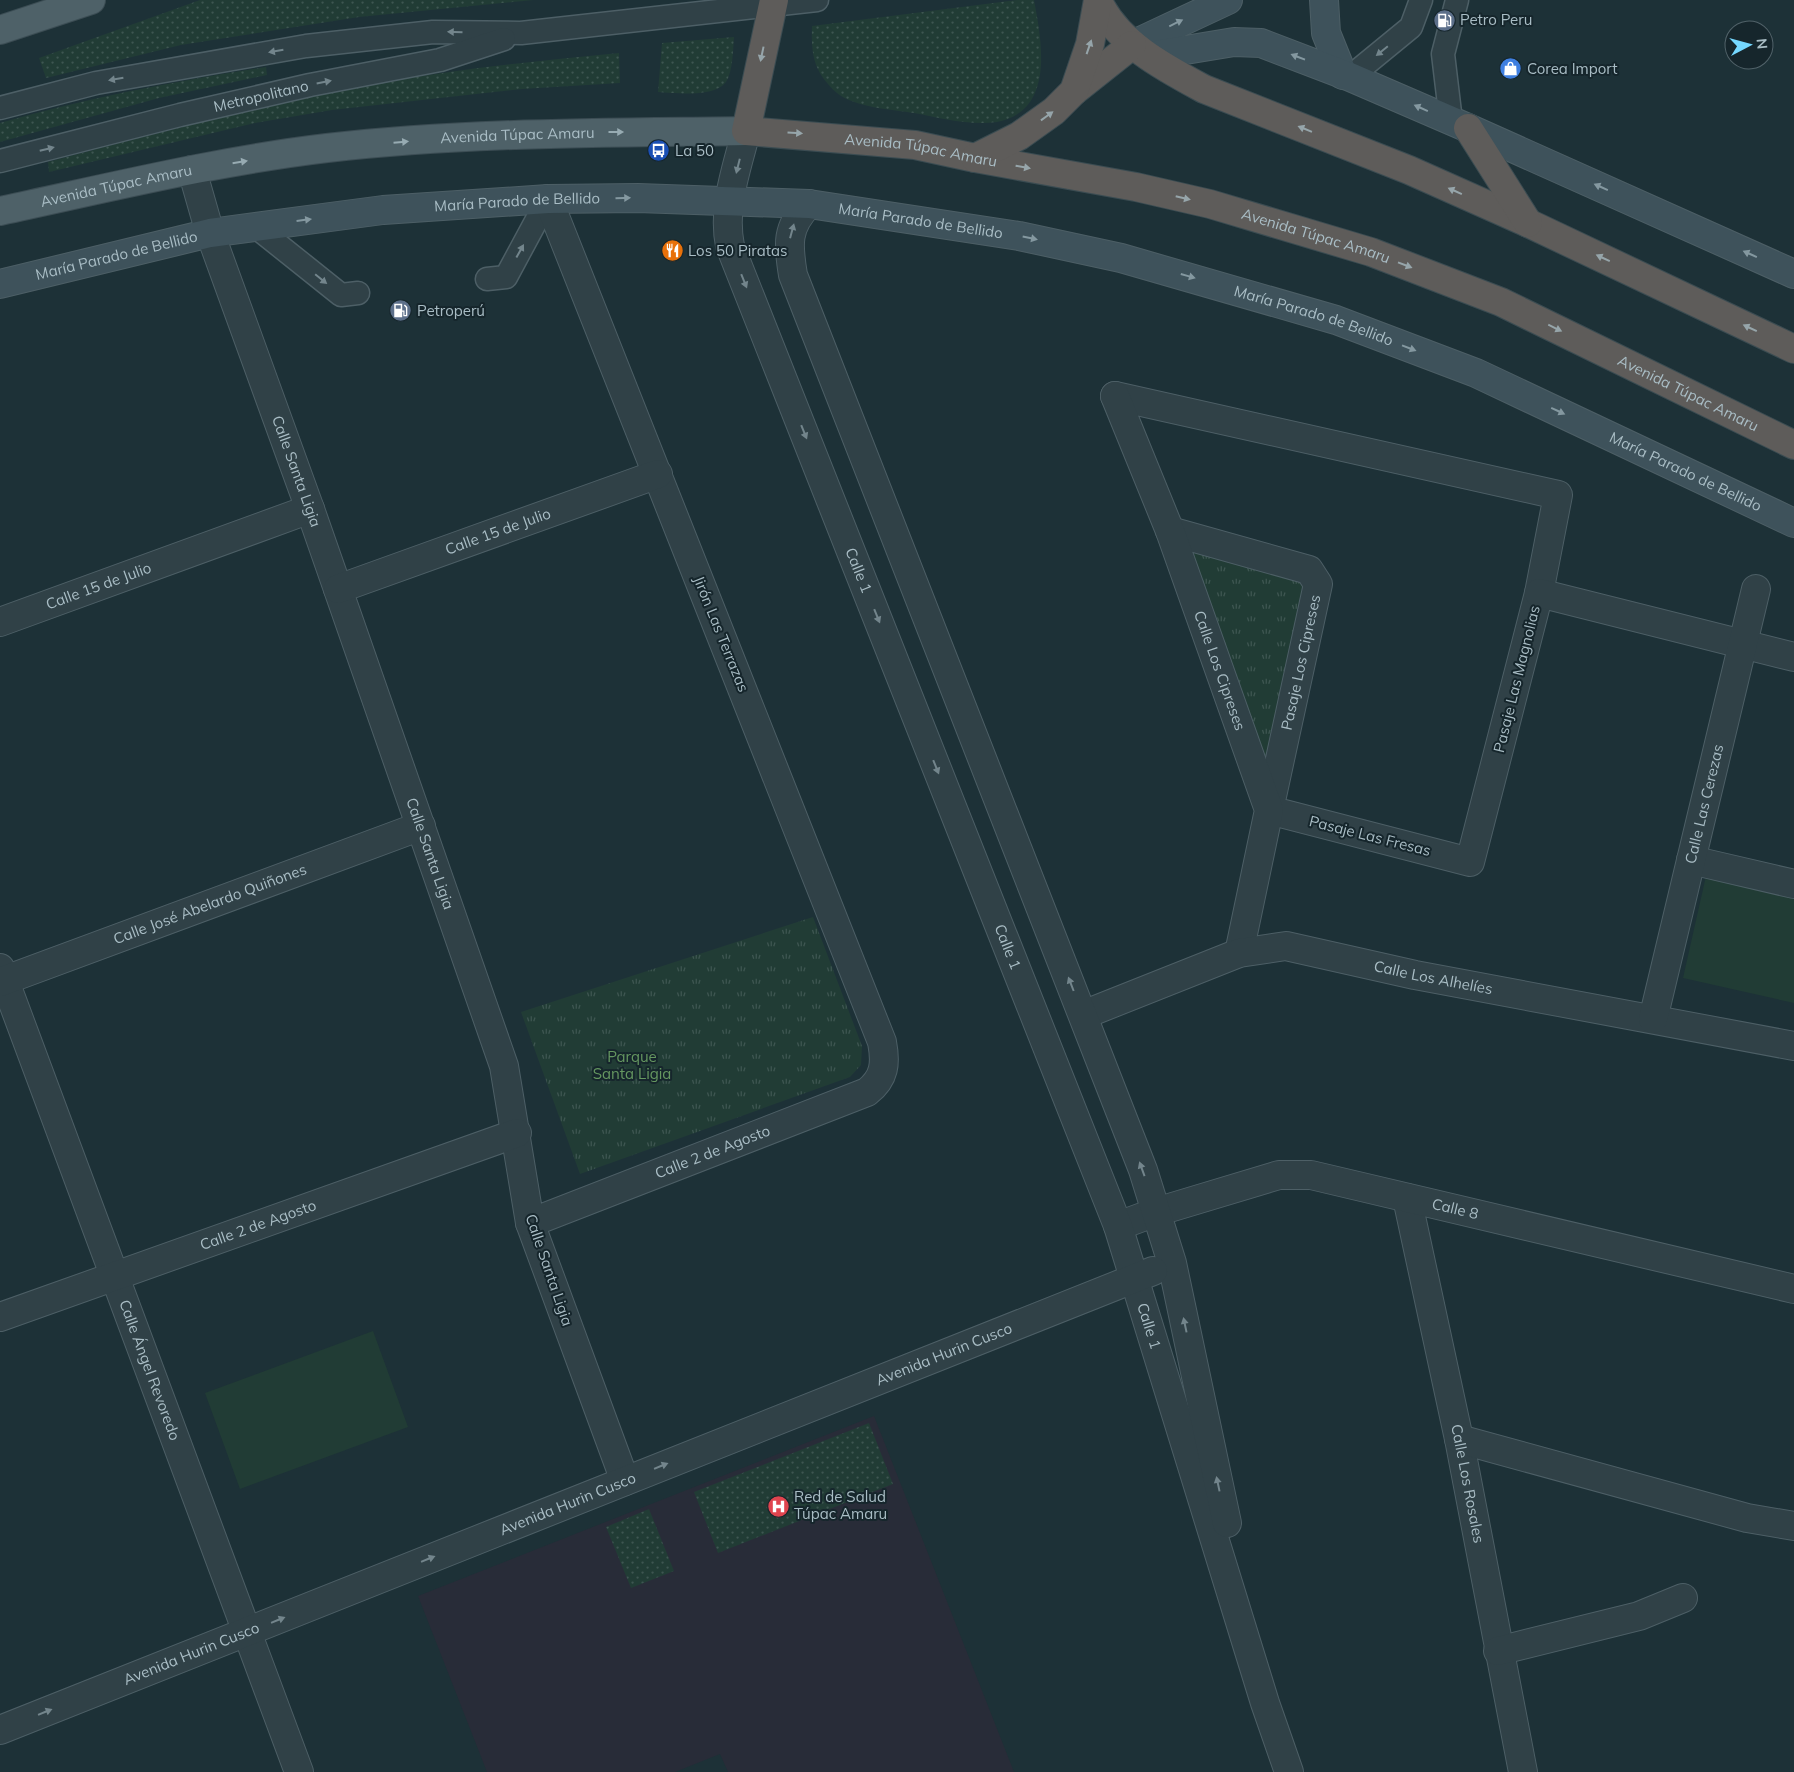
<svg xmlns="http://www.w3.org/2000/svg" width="1794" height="1772" viewBox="0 0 1794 1772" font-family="Mulish,sans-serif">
	<defs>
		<pattern id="grass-dots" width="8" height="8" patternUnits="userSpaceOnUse" patternTransform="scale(1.25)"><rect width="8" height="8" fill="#213c35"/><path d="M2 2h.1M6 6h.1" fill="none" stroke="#3e5651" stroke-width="1.8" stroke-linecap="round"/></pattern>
		<pattern id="park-tufts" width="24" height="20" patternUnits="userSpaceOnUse" patternTransform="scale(1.25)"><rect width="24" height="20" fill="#213c35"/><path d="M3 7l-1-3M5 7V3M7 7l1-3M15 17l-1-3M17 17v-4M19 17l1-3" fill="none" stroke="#3e5651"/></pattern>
	</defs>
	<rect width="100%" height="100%" fill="#1d3137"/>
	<path fill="#282c38" d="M 874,1416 L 1014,1772 L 728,1772 L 720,1754 L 675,1772 L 487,1772 L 418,1596 Z"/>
	<path fill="url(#grass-dots)" d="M 200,0 L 533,0 L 359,17 L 181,45 L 46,78 L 39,58 Z
		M 1017,0 L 1034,0 C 1042,42 1055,111 997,122 C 970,126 940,118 914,113 C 894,110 853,107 837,93 C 814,72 811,56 812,26 Z
		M 734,37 C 733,49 733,71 726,82 C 714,98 676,93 658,92 L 662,43 Z
		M 619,53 L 620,83 L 522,89 L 332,110 L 255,123 L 49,172 L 48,162 C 156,133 265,105 375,84 C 456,69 537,61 619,53 Z
		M 266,67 L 267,75 L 159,98 L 0,142 L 0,123 C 87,98 176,81 266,67 Z
		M 869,1423 L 893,1484 L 718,1553 L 694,1492 Z
		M 649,1509 L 674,1571 L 631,1588 L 606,1527 Z"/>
	<path fill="url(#park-tufts)" d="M 1196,547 L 1305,575 L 1310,586 L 1265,769 L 1186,561 Z
		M 813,917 L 862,1046 L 861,1065 L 850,1077 L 580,1174 L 521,1012 Z"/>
	<path fill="#213c35" d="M 1706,876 L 1794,896 L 1794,1003 L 1683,978 Z
		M 373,1331 L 408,1427 L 240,1489 L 205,1393 Z"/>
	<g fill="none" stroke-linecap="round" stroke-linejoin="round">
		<defs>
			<g id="service">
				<path d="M 1350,77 L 1411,27 L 1421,0"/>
				<path d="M 0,108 L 96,83 L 306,46 L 433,32 L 521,33 L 817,0"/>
				<path d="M 1451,121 L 1443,54 L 1457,0"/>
				<path id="s1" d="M 0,161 L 180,115 L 310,85 L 440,60 L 504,39"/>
				<path d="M 256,227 L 341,295 L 358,293"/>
				<path d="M 487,279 L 506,277 L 548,199"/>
			</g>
			<path id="pedestrian" d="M 530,1223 L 625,1481"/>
			<g id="minor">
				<path id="s2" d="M 192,170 L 210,233 L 310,509 L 504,1066 L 530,1223 L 867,1092 C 885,1078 886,1063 882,1042 L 548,199"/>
				<path id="s3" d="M 1115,396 L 1558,495 L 1539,593 L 1470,862 L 1269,810 L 1318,584 L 1309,570 L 1170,531"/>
				<path id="s4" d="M 1115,396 L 1170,531 L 1269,810 L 1239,953"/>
				<path id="s5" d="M 338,589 L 658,474"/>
				<path d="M 1539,593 L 1794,657"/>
				<path id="s6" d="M 0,622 L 310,509"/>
				<path d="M 1691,860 L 1794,884"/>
				<path id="s7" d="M 0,968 L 299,1772"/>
				<path id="s8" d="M 0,982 L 421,826"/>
				<path id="s9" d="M 1083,1015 L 1239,953 L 1286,946 L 1415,975 L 1794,1046"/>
				<path id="s10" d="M 1653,1019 L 1756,589"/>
				<path id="s11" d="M 1407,1198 L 1459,1439 L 1523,1772"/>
				<path id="s12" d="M 1118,1226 L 1156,1212 L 1279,1175 L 1311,1175 L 1794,1289"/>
				<path id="s13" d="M 0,1317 L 517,1133"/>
				<path d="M 1459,1439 L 1747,1518 L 1794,1526"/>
				<path d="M 1498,1651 L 1639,1616 L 1683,1598"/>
			</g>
			<g id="tertiary">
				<path id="s14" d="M 746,131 C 737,169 722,206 730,246 L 1118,1226 L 1265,1703 L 1289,1772"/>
				<path d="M 809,204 C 786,227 788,245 793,275 L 1143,1170 L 1172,1263 L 1227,1523"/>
				<path id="s15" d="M 0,1730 L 1153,1271"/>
			</g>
			<g id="secondary">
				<path d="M 1324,0 L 1326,33 L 1343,75"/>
				<path d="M 1132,45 L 1228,0"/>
				<path d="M 1149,56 L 1234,42 L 1261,43 L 1350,77 L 1468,128 L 1794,274"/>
				<path id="s16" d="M 0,284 L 210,233 L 383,210 L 548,199 L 638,198 L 809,204 L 1019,236 L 1121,258 L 1336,320 L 1476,373 L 1794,523"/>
			</g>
			<g id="primary">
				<path d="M 0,30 L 91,0"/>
				<path id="s17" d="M 0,211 C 108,188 217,161 327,148 C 466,132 606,133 746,131"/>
			</g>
			<g id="trunk">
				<path id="s18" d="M 774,0 L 746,131 L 915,145 L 975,158 L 1136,187 L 1210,204 L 1371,252 L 1501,302 L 1794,445"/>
				<path d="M 1099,3 C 1119,44 1165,68 1204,89 L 1409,170 L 1528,223 L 1794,349"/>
				<path d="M 1074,91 L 1132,45"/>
				<path d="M 1468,128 L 1528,223"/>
				<path d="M 975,158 L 1019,136 L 1054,111 L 1074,91 L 1090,44 L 1098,0"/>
			</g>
		</defs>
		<use href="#service" stroke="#4d5f66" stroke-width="25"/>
		<use href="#pedestrian" stroke="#4d5f66" stroke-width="30"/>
		<use href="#minor" stroke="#4d5f66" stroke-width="30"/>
		<use href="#tertiary" stroke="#4d5f66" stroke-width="30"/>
		<use href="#secondary" stroke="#4d5f66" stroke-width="30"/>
		<use href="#primary" stroke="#3c4d54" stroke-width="30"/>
		<use href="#trunk" stroke="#3b4c52" stroke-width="30"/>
		<use href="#service" stroke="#304147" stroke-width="22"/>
		<use href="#pedestrian" stroke="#304147" stroke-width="28"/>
		<use href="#minor" stroke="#304147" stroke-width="28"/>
		<use href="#tertiary" stroke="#304147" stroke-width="28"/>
		<use href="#secondary" stroke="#3e525b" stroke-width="28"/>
		<use href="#primary" stroke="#4e6168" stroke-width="28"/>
		<use href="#trunk" stroke="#5e5c5a" stroke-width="28"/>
	</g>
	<defs><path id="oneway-solid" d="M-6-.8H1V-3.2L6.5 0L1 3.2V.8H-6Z" transform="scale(1.25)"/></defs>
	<g fill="#8498a0">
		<use href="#oneway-solid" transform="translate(1176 23) rotate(-26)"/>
		<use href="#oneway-solid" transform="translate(1298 57) rotate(-159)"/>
		<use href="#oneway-solid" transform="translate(1421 108) rotate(-156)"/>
		<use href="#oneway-solid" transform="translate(1601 187) rotate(-156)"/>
		<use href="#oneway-solid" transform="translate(623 198) rotate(-1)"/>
		<use href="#oneway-solid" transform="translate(304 220) rotate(-7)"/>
		<use href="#oneway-solid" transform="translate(1030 238) rotate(12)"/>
		<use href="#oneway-solid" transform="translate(1750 254) rotate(-156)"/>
		<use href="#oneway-solid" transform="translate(1188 276) rotate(16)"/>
		<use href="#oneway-solid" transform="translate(1409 348) rotate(21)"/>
		<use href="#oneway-solid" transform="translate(1558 411) rotate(25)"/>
	</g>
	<g fill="#73858c">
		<use href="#oneway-solid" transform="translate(455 32) rotate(-179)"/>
		<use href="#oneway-solid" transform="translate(276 51) rotate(170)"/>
		<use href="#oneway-solid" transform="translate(1382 51) rotate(141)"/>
		<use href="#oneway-solid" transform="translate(116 79) rotate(170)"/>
		<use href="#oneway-solid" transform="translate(324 82) rotate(-11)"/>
		<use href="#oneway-solid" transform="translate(47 149) rotate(-14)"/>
		<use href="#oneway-solid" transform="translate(738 166) rotate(104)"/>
		<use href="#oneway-solid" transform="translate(792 231) rotate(-75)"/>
		<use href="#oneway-solid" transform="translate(520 251) rotate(-61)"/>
		<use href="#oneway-solid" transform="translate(321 279) rotate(39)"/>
		<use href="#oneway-solid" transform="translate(744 281) rotate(68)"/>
		<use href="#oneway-solid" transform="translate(804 432) rotate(68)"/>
		<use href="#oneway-solid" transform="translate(877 616) rotate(68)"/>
		<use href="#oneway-solid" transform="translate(936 767) rotate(68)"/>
		<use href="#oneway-solid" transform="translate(1071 984) rotate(-111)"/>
		<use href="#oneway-solid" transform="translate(1142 1169) rotate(-110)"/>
		<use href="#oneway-solid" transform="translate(1185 1325) rotate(-102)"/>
		<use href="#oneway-solid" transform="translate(661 1466) rotate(-22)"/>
		<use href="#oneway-solid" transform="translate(1218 1484) rotate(-102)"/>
		<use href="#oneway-solid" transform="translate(428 1559) rotate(-22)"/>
		<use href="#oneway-solid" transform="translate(278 1620) rotate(-22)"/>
		<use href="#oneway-solid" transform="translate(45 1712) rotate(-22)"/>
	</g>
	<g fill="#96a5aa">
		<use href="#oneway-solid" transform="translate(1089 47) rotate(-71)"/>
		<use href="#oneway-solid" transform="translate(762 54) rotate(102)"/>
		<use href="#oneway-solid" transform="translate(1047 116) rotate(-36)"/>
		<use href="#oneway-solid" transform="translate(1305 129) rotate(-158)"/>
		<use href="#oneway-solid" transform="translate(795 133) rotate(4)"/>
		<use href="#oneway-solid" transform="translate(1023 167) rotate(10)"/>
		<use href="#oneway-solid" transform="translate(1455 191) rotate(-156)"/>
		<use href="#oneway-solid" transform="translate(1183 198) rotate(13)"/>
		<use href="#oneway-solid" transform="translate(1603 258) rotate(-155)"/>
		<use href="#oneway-solid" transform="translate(1405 265) rotate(21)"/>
		<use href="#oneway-solid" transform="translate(1555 328) rotate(26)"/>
		<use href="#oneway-solid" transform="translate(1750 328) rotate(-155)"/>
	</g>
	<g fill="#97abb2">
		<use href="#oneway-solid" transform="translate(616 132)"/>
		<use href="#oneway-solid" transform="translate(401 142) rotate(-5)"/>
		<use href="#oneway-solid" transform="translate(240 162) rotate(-9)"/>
	</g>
	<defs>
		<symbol id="fuel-disc" viewBox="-11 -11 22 22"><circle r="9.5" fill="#5c6f8a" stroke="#16262c"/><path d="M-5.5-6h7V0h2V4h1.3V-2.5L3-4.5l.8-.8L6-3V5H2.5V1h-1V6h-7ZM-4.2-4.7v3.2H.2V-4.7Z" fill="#fff"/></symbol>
		<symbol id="shop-disc" viewBox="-11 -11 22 22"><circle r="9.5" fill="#3f7fe0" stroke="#16262c"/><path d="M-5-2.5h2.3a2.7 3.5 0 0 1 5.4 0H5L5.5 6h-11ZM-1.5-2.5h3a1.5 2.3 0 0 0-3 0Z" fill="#fff"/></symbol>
		<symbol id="bus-disc" viewBox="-11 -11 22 22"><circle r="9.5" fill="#1a4fb4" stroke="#16262c"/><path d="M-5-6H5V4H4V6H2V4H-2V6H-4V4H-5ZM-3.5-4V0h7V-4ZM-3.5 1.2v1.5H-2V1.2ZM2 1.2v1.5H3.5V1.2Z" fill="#fff"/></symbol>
		<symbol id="restaurant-disc" viewBox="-11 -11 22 22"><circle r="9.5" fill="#e8710a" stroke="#16262c"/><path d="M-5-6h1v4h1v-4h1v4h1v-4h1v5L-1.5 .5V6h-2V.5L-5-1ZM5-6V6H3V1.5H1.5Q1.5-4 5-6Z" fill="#fff"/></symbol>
		<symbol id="hospital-disc" viewBox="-11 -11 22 22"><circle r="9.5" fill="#e0444e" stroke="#16262c"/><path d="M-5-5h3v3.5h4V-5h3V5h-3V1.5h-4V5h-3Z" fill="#fff"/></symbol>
	</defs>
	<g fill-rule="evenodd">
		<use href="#fuel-disc" x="1432" y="8" width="25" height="25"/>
		<use href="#shop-disc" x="1498" y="56" width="25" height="25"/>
		<use href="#bus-disc" x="646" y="138" width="25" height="25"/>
		<use href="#restaurant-disc" x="660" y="238" width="25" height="25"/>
		<use href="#fuel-disc" x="388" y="298" width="25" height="25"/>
		<use href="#hospital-disc" x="766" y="1494" width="25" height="25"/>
	</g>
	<g text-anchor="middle" stroke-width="4" stroke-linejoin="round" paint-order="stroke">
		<g font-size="15" fill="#a9bdc5" stroke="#16262c" text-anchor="start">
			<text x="1460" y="25">Petro Peru</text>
			<text x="1527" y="74">Corea Import</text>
			<text x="675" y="156">La 50</text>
			<text x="688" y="256">Los 50 Piratas</text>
			<text x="417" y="316">Petroperú</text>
			<text x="794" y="1502">Red de Salud<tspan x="794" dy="17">Túpac Amaru</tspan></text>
		</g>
		<g font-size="15" fill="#a9bdc5" stroke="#16262c">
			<text dy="5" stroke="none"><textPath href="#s1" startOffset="269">Metropolitano</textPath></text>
			<text dy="5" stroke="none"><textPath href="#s17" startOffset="524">Avenida Túpac Amaru</textPath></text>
			<text dy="5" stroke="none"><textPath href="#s18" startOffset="310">Avenida Túpac Amaru</textPath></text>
			<text dy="5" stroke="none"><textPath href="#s17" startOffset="119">Avenida Túpac Amaru</textPath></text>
			<text dy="5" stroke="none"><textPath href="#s16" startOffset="525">María Parado de Bellido</textPath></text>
			<text dy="5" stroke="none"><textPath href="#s16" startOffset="930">María Parado de Bellido</textPath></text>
			<text dy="5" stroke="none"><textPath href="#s18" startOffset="715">Avenida Túpac Amaru</textPath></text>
			<text dy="5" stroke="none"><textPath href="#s16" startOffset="120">María Parado de Bellido</textPath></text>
			<text dy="5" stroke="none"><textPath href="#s16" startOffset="1335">María Parado de Bellido</textPath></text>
			<text dy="5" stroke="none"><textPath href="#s18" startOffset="1120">Avenida Túpac Amaru</textPath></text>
			<text dy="5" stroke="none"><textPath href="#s2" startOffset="319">Calle Santa Ligia</textPath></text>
			<text dy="5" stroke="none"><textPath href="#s16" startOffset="1739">María Parado de Bellido</textPath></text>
			<text dy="5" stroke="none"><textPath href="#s5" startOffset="170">Calle 15 de Julio</textPath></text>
			<text dy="5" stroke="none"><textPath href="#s14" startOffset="466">Calle 1</textPath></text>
			<text dy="5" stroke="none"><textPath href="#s6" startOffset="105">Calle 15 de Julio</textPath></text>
			<text transform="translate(721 634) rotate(68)" y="5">Jirón Las Terrazas</text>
			<text dy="5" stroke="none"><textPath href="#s3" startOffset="1190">Pasaje Los Cipreses</textPath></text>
			<text dy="5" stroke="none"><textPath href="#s4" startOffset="294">Calle Los Cipreses</textPath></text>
			<text transform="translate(1517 679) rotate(-76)" y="5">Pasaje Las Magnolias</text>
			<text dy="5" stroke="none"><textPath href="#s10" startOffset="221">Calle Las Cerezas</textPath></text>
			<text transform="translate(1370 836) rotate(14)" y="5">Pasaje Las Fresas</text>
			<text dy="5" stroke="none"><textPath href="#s2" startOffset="724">Calle Santa Ligia</textPath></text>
			<text dy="5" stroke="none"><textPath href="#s8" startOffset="224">Calle José Abelardo Quiñones</textPath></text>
			<text dy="5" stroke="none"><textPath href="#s14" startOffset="871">Calle 1</textPath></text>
			<text dy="5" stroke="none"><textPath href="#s9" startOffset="366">Calle Los Alhelíes</textPath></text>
			<text dy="5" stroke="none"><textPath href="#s2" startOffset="1304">Calle 2 de Agosto</textPath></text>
			<text dy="5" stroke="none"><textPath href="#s12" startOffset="349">Calle 8</textPath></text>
			<text dy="5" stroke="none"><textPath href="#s13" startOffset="274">Calle 2 de Agosto</textPath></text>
			<text transform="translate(549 1270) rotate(71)" y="5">Calle Santa Ligia</text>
			<text dy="5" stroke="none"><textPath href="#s14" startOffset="1276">Calle 1</textPath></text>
			<text dy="5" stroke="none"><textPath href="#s15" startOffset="1016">Avenida Hurin Cusco</textPath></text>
			<text dy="5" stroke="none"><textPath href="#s7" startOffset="429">Calle Ángel Revoredo</textPath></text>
			<text dy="5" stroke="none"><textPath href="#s11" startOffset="292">Calle Los Rosales</textPath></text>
			<text dy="5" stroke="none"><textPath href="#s15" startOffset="611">Avenida Hurin Cusco</textPath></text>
			<text dy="5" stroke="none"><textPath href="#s15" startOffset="206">Avenida Hurin Cusco</textPath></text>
		</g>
		<g font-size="15" fill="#659760" stroke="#16262c">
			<text x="632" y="1062">Parque<tspan x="632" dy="17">Santa Ligia</tspan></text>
		</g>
	</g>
	<g transform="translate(1749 45) rotate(84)"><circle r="24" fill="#16262c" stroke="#516269"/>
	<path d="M0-4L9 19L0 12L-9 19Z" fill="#75d8ff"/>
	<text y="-8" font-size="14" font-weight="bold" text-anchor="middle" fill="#a9bdc5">N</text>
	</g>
</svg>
